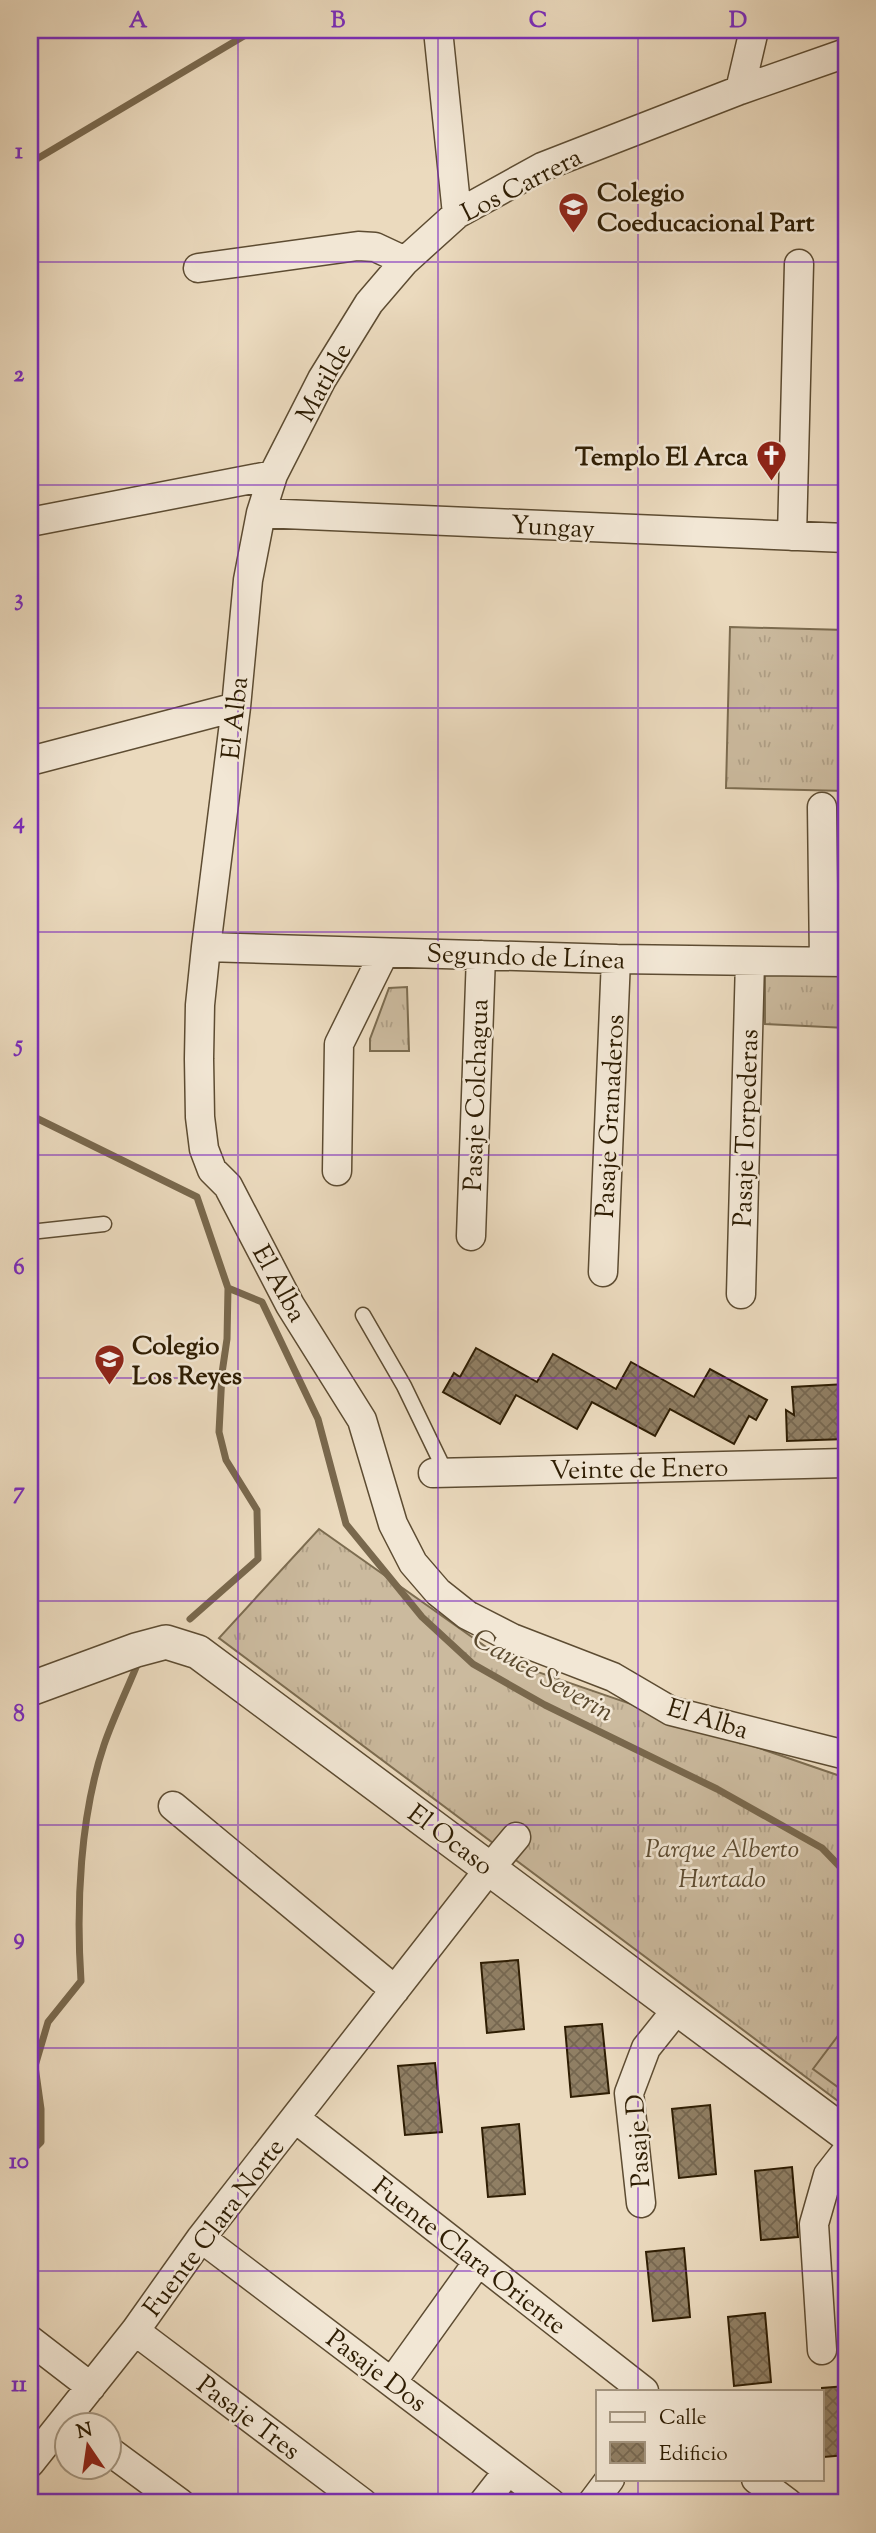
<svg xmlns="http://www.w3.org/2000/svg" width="876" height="2533" viewBox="0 0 876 2533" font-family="'Sorts Mill Goudy',serif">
	<defs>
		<pattern id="grass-tufts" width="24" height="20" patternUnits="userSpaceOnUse" patternTransform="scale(1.75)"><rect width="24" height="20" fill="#cbba9e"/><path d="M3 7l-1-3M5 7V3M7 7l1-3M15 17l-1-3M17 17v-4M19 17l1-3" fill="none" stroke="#af9f86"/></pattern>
		<pattern id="building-cross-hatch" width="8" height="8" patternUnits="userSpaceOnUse" patternTransform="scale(1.75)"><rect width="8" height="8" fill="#907f64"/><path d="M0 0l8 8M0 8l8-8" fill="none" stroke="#766750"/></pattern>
	</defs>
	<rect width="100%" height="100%" fill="#ebdabe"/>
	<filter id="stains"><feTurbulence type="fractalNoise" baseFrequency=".00286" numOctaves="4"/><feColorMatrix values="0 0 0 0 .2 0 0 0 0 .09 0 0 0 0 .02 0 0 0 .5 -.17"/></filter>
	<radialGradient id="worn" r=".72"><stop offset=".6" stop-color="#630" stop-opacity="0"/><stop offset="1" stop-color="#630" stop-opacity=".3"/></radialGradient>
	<path fill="url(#grass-tufts)" stroke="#7c6c50" stroke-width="2" d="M 730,627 L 846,630 L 846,791 L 726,788 Z
		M 765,972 L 846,975 L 846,1028 L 765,1024 Z
		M 407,987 L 409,1051 L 370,1051 L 370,1039 L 389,988 Z
		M 319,1529 L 506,1661 L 846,1778 L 846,2107 L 219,1638 Z"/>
	<path fill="#cbba9e" stroke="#7c6c50" stroke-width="2" d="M 846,2025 L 846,2093 L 813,2069 Z"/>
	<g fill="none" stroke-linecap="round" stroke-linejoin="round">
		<path stroke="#79684d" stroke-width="7" d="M 30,163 L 254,30
			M 30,1115 L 197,1197 L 228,1288 L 227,1339 L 222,1373 L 219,1432 L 226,1460 L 257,1510 L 258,1559 L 190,1619
			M 228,1288 L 262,1302 L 318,1419 L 346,1524 L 422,1617 L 473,1664 L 545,1705 L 717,1789 L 822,1848 L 846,1873
			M 30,2153 L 41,2142 L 41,2109 L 35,2066 L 48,2022 L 81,1981 C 76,1906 80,1816 104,1745 C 114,1716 128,1688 139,1660"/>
	</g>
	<path fill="url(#building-cross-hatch)" stroke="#2e1d03" stroke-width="2" d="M 476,1348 L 537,1382 L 553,1354 L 616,1389 L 631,1362 L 694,1397 L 710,1369 L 767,1400 L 756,1420 L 749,1416 L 734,1444 L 670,1409 L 655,1436 L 592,1402 L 577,1429 L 516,1395 L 500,1424 L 443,1392 L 454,1373 L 460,1377 Z
		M 846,1384 L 846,1439 L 787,1441 L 786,1410 L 794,1415 L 792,1387 Z
		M 518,1960 L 524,2029 L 487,2033 L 481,1963 Z
		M 602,2024 L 609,2093 L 571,2097 L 565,2027 Z
		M 435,2063 L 442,2132 L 405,2135 L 398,2066 Z
		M 710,2105 L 716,2174 L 679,2178 L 672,2109 Z
		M 519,2124 L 525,2194 L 488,2197 L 482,2128 Z
		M 792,2167 L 798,2237 L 761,2240 L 755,2171 Z
		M 684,2248 L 690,2317 L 653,2321 L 646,2252 Z
		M 765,2313 L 771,2382 L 734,2386 L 728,2317 Z
		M 846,2386 L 846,2455 L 824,2457 L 822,2388 Z"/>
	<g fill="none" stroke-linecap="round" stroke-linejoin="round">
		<defs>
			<path id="service" d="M 30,1232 L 104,1224
				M 363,1315 L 404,1386 L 446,1473"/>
			<path id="minor" d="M 438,30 L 457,214
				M 846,53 L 740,90 L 542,167 L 457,214 L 405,261 L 369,303 L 322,379 L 273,475 L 261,513 L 248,580 L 236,707 L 206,947 L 200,1005 L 199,1059 L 200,1117 L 204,1149 L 212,1170 L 228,1186 L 290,1305 L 362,1420 L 393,1524 L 413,1563 L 438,1592 L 467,1615 L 512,1638 L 613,1677 L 671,1711 L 846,1755
				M 740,90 L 754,30
				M 198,268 L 358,246 L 375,247 L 405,261
				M 261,513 L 846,538
				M 30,522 L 273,475
				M 792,536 L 799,264
				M 30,761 L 236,707
				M 822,807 L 824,961
				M 206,947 L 616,959 L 846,962
				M 337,1171 L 339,1044 L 384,953
				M 471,1236 L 481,955
				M 603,1272 L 616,959
				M 741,1294 L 750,961
				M 433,1473 L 846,1463
				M 173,1806 L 395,1990
				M 296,2119 L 644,2391
				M 641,2203 L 629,2093 L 646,2048 L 678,2008
				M 201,2238 L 551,2503
				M 135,2331 L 363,2503
				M 30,2340 L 91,2387
				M 822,2350 L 814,2224 L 828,2175 L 846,2152
				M 392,2382 L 478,2262
				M 108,2450 L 180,2503
				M 30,2463 L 135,2331 L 201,2238 L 490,1868 L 516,1837
				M 756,2479 L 788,2503
				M 483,2503 L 508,2471
				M 592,2503 L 610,2479"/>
			<path id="tertiary" d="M 30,1689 L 136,1650 L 166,1642 L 198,1652 L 846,2134"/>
		</defs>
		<use href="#service" stroke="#5d4c32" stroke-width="17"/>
		<use href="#minor" stroke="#5d4c32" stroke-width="31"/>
		<use href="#tertiary" stroke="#5d4c32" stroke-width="36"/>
		<use href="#service" stroke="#f2e7d5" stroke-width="14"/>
		<use href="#minor" stroke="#f2e7d5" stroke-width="28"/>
		<use href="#tertiary" stroke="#f2e7d5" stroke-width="33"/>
	</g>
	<path fill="none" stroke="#7b2cbf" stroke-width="2" stroke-opacity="0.55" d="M 238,30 L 238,2503M 438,30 L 438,2503M 638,30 L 638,2391M 30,262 L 846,262M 30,485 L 846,485M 30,708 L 846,708M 30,932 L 846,932M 30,1155 L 846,1155M 30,1378 L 846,1378M 30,1601 L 846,1601M 30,1825 L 846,1825M 30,2048 L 846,2048M 30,2271 L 846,2271M 638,2479 L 638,2503"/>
	<defs>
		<symbol id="school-pin" viewBox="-11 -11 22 30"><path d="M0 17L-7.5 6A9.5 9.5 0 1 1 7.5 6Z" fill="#8f2418" stroke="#f2e7d5"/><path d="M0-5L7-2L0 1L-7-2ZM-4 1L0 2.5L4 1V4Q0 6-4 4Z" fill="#fff"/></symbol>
		<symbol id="church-pin" viewBox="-11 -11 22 30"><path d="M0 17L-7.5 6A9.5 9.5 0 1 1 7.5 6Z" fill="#8f2418" stroke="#f2e7d5"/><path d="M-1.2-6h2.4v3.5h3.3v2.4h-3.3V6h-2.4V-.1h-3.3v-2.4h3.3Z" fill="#fff"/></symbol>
	</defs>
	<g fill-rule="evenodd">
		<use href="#school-pin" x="556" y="190" width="35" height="47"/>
		<use href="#church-pin" x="754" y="438" width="35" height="47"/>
		<use href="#school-pin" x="92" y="1342" width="35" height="47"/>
	</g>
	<g text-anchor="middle" stroke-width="5" stroke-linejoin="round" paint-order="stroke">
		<g font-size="26" fill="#2e1d03" stroke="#f2e7d5">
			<text transform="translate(521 184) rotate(-27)" y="9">Los Carrera</text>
			<text transform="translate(323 382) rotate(-61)" y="9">Matilde</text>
			<text transform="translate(553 526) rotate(3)" y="9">Yungay</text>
			<text transform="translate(234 718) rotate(-84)" y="9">El Alba</text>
			<text transform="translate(526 956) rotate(2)" y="9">Segundo de Línea</text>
			<text transform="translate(475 1095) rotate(-88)" y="9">Pasaje Colchagua</text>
			<text transform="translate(609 1116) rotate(-87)" y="9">Pasaje Granaderos</text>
			<text transform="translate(745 1128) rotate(-88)" y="9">Pasaje Torpederas</text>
			<text transform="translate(280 1283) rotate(61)" y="9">El Alba</text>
			<text transform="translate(639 1468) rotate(-1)" y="9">Veinte de Enero</text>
			<text transform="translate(708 1718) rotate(17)" y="9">El Alba</text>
			<text transform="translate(451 1839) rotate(37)" y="9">El Ocaso</text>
			<text transform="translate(637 2141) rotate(-94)" y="9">Pasaje D</text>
			<text transform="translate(213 2227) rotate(-53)" y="9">Fuente Clara Norte</text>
			<text transform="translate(470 2255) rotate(38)" y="9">Fuente Clara Oriente</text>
			<text transform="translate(377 2370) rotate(37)" y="9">Pasaje Dos</text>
			<text transform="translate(249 2417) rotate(37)" y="9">Pasaje Tres</text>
		</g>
		<g font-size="26" font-weight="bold" fill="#2e1d03" stroke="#f2e7d5" text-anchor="start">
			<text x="597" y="201">Colegio<tspan x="597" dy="30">Coeducacional Part</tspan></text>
			<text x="748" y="465" text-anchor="end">Templo El Arca</text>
			<text x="132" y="1354">Colegio<tspan x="132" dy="30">Los Reyes</tspan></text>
		</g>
		<g font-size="26" font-style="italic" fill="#5d4c32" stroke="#f2e7d5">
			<text x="722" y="1857">Parque Alberto<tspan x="722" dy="30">Hurtado</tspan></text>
		</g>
		<g font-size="28" font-style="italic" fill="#5a492e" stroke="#f2e7d5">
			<text transform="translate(544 1674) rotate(30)" y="10">Cauce Severin</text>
		</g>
	</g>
	<rect width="876" height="2533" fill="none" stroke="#ebdabe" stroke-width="77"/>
	<rect x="596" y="2390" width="228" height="91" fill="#f2e7d5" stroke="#a49681" stroke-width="2"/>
	<rect x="610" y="2412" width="35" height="10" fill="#f2e7d5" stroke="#a49681" stroke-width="2"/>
	<text x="659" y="2424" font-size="21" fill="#2e1d03">Calle</text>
	<rect x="610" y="2442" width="35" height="21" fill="url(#building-cross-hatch)" stroke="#a49681" stroke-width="2"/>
	<text x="659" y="2460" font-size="21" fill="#2e1d03">Edificio</text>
	<g transform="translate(88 2446) rotate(347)"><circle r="33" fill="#f2e7d5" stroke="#a49681" stroke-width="2"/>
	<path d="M0-5L12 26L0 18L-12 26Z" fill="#8f2418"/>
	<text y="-10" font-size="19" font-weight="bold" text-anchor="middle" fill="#2e1d03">N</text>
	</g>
	<rect x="38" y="38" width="800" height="2456" fill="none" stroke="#7b2cbf" stroke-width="2.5"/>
	<g font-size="23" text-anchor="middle" font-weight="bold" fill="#7b2cbf">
		<text x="138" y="27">A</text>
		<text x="338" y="27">B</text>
		<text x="538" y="27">C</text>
		<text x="738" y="27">D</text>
		<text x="19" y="158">1</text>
		<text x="19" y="381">2</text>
		<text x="19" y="605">3</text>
		<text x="19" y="828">4</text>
		<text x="19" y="1051">5</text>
		<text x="19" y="1274">6</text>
		<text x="19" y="1498">7</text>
		<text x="19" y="1721">8</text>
		<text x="19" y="1944">9</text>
		<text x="19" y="2168">10</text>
		<text x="19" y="2391">11</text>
	</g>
	<rect width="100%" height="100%" filter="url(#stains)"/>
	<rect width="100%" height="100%" fill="url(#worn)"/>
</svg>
